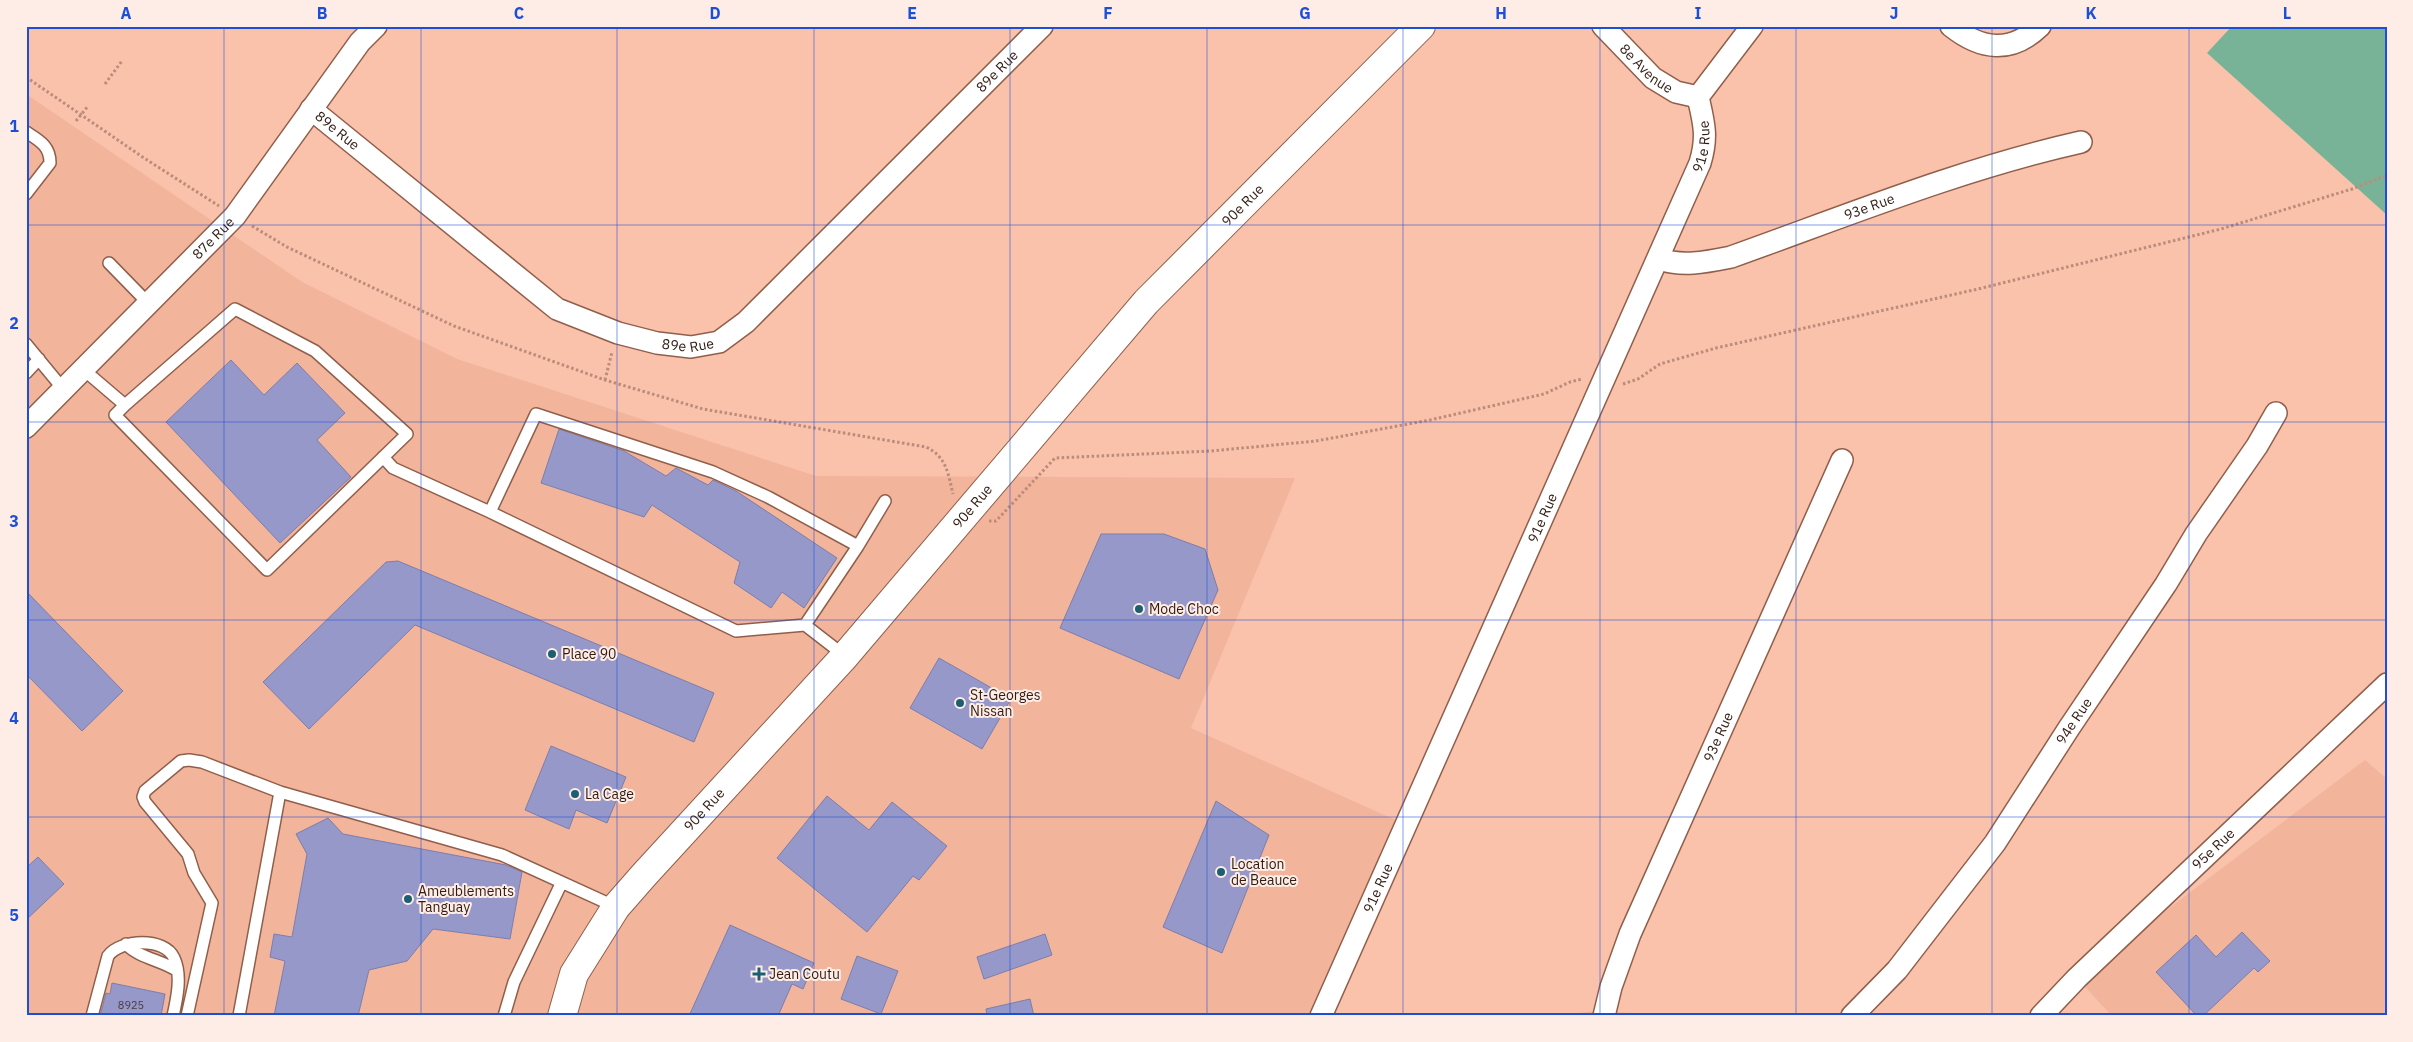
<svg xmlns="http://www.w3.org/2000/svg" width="2413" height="1042" viewBox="0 0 2413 1042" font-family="'IBM Plex Sans',sans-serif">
	<rect width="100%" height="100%" fill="#fac1ab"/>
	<path fill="#f2b49b" d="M 26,94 L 302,282 L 457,359 L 816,476 L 1295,478 L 1191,728 L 1404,824 L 1336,978 L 1336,1016 L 26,1016 Z
		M 2365,760 L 2387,779 L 2387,1016 L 2112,1016 L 2077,978 Z
		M 1592,1011 L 1690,1016 L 1560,1016 Z"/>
	<path fill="#79b397" d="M 2232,26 L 2387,26 L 2387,215 L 2207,53 Z"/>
	<path fill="#9698c9" stroke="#7c7ead" d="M 231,360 L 264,395 L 297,363 L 345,413 L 317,440 L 351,477 L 280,543 L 166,422 Z
		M 559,429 L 624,451 L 666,476 L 676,468 L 708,485 L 713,480 L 736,491 L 837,558 L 804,608 L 782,592 L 771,608 L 734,583 L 740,562 L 652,505 L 644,517 L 541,483 Z
		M 1101,534 L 1164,534 L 1205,549 L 1218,590 L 1179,679 L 1060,628 Z
		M 398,561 L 714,693 L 694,742 L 415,625 L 309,729 L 263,682 L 386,562 Z
		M 26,591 L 123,691 L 82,731 L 26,674 Z
		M 939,658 L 1011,699 L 982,749 L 910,708 Z
		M 551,746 L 626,777 L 607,823 L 576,810 L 569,829 L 525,810 Z
		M 827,796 L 869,830 L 892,802 L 947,846 L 919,880 L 913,876 L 867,932 L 777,858 Z
		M 1216,801 L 1269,835 L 1222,953 L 1163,927 Z
		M 328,818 L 343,834 L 506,865 L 522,872 L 510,939 L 433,929 L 407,961 L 369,970 L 358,1016 L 274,1016 L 285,961 L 270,957 L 274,934 L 292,937 L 307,854 L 296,834 Z
		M 38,857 L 64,884 L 26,920 L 26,868 Z
		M 730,925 L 814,963 L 803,989 L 792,984 L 778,1016 L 689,1016 Z
		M 2242,932 L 2270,961 L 2258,972 L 2254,968 L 2203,1016 L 2197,1016 L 2156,972 L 2196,935 L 2216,957 Z
		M 1045,934 L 1052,955 L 984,979 L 977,957 Z
		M 857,956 L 898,971 L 881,1014 L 841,999 Z
		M 112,983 L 165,994 L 161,1016 L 100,1016 L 106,993 L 110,994 Z
		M 1030,999 L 1034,1016 L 987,1016 L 986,1009 Z"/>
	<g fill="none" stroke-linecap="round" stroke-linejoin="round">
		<defs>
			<path id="service" d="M 26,132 C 40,141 50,146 50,163 L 26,194
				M 109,263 L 149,304
				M 26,344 L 64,390
				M 84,370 L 125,405 L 235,309 L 315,351 L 407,434 L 267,570 L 115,415 L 125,405
				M 26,373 L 39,359
				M 383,457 L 393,468 L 490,512
				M 858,546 L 885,501
				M 805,625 L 736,631 L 490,512 L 536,414 L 713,472 L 768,497 L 858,546 L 805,625 L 845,656
				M 126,944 C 139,958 161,960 176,970
				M 92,1016 L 108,956 C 120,939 165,937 174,958 C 182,975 177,998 173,1016
				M 187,1016 L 212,903 L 194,873 L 188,854 L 145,802 L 143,797 L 145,791 L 181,761 L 189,760 L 202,762 L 280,792
				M 239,1016 L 280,792 L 502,855 L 616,907
				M 504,1016 L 514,982 L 561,884"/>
			<g id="minor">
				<path id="s1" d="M 1603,26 L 1653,78 L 1676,92 L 1698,97"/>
				<path d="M 1951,26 C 1981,50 2011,54 2040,26"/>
				<path id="s2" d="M 311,109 L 557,309 L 618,333 L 657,343 L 691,347 L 719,342 L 746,322 L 1042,26"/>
				<path id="s3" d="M 1659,259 C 1683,267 1706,262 1731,257 C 1846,216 1961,169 2081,142"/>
				<path id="s4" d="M 26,427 L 235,216 L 360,42 L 376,26"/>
				<path id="s5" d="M 1321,1016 L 1700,163 C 1708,137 1704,123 1698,97 L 1752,26"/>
				<path id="s6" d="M 1604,1016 L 1611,987 L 1630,934 L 1842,460"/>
				<path id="s7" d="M 1852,1016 L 1897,970 L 1995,843 L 2069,728 L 2166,584 L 2196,534 L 2257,446 L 2276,413"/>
				<path id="s8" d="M 2041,1016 L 2077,978 L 2387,684"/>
			</g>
			<g id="tertiary">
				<path id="s9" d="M 562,1016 L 574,974 L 616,907 L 644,875 L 845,656 L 1146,302 L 1421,26"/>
			</g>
		</defs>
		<use href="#service" stroke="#905f4b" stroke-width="14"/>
		<use href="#minor" stroke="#905f4b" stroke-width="24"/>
		<use href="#tertiary" stroke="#905f4b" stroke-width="30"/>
		<path stroke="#ba8c7b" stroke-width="3" stroke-dasharray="2.5 2.5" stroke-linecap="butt" d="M 26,77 L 144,158 L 219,206
			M 105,84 L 122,61
			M 76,121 L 88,106
			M 252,226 L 287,247 L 454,326 L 605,380 L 703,409 L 926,447 C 947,457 948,474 953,494
			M 605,380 L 612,352
			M 1623,384 L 1638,379 L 1660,364 L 1716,348 L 1978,289 L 2221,229 L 2352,189 L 2387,175
			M 989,521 L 996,521 L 1055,458 L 1211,451 L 1316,441 L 1430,420 L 1544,394 L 1570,382 L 1582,379"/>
		<use href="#service" stroke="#fff" stroke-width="11"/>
		<use href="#minor" stroke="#fff" stroke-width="21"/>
		<use href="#tertiary" stroke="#fff" stroke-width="28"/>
	</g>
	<path fill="none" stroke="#1d4ed8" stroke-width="1" stroke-opacity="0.55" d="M 224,26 L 224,1016M 421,26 L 421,1016M 617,26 L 617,1016M 814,26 L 814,1016M 1010,26 L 1010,1016M 1207,26 L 1207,1016M 1403,26 L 1403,1016M 1600,26 L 1600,1016M 1796,26 L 1796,1016M 1992,26 L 1992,1016M 2189,26 L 2189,1016M 26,225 L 2387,225M 26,422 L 2387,422M 26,620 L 2387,620M 26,817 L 2387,817"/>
	<g fill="#1c5e72" stroke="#feede6" stroke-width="2">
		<circle cx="1139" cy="609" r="5"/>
		<circle cx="552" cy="654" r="5"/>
		<circle cx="960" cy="703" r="5"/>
		<circle cx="575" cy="794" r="5"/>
		<circle cx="1221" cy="872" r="5"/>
		<circle cx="408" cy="899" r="5"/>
		<path d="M756.5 966.5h5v5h5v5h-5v5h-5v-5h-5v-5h5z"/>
	</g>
	<g text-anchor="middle" stroke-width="4" stroke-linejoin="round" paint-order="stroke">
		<g font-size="11" fill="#4a3a40">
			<text x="131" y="1009">8925</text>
		</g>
		<g font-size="14" fill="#301b13" stroke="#feede6">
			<text dy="5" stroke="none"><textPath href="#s1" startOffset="61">8e Avenue</textPath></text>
			<text dy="5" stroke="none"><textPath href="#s2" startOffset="874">89e Rue</textPath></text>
			<text dy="5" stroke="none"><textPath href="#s2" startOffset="34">89e Rue</textPath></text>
			<text dy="5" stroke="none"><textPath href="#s5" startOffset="950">91e Rue</textPath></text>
			<text dy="5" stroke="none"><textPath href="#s9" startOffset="1064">90e Rue</textPath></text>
			<text dy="5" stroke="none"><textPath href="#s3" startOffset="220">93e Rue</textPath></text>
			<text dy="5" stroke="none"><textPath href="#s4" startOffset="266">87e Rue</textPath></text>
			<text dy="5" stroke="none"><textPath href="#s2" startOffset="454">89e Rue</textPath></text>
			<text dy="5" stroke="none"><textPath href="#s9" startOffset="659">90e Rue</textPath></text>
			<text dy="5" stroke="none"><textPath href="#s5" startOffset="545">91e Rue</textPath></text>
			<text dy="5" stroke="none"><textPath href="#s7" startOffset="370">94e Rue</textPath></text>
			<text dy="5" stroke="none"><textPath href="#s6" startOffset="302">93e Rue</textPath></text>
			<text dy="5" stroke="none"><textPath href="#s9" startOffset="254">90e Rue</textPath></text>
			<text dy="5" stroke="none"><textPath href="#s8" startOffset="240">95e Rue</textPath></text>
			<text dy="5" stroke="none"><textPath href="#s5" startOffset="140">91e Rue</textPath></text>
		</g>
		<g font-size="14" fill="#301b13" stroke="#feede6" text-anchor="start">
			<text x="1149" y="614">Mode Choc</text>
			<text x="562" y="659">Place 90</text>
			<text x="970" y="700">St-Georges<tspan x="970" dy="16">Nissan</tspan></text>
			<text x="585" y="799">La Cage</text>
			<text x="1231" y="869">Location<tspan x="1231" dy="16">de Beauce</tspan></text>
			<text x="418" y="896">Ameublements<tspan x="418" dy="16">Tanguay</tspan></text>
			<text x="769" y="979">Jean Coutu</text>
		</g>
	</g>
	<rect width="2413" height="1042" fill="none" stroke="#feede6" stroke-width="55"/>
	<rect x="28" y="28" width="2358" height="986" fill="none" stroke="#1d4ed8" stroke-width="2"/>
	<g font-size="16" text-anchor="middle" font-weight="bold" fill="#1d4ed8">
		<text x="126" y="19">A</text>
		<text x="322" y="19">B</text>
		<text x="519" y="19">C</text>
		<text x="715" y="19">D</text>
		<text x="912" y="19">E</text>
		<text x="1108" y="19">F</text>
		<text x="1305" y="19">G</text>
		<text x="1501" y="19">H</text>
		<text x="1698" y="19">I</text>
		<text x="1894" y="19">J</text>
		<text x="2091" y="19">K</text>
		<text x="2287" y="19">L</text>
		<text x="14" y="132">1</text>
		<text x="14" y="329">2</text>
		<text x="14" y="527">3</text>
		<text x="14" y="724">4</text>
		<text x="14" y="921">5</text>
	</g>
</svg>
